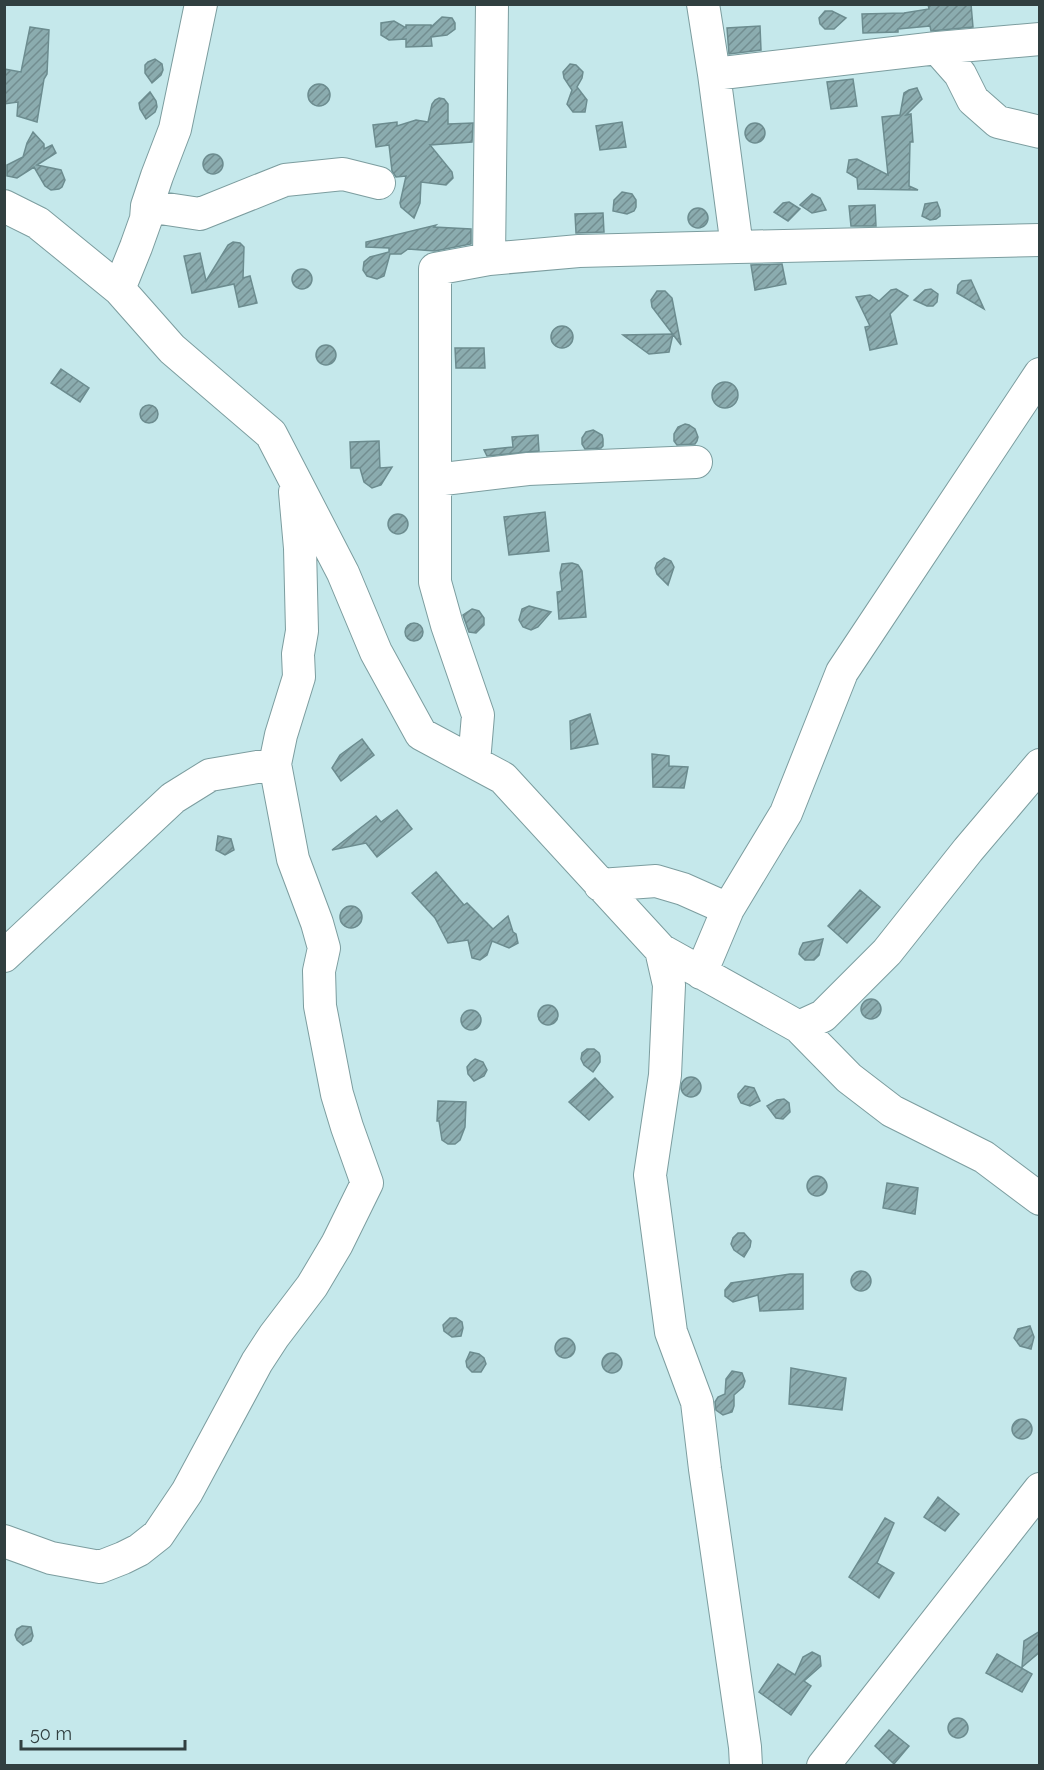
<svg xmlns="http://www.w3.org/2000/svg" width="1044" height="1770" viewBox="0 0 1044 1770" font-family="Raleway,sans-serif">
	<defs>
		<pattern id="building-hatch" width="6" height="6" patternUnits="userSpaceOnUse" patternTransform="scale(1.5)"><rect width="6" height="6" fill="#8bacaf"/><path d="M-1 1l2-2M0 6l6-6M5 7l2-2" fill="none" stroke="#728d90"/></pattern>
	</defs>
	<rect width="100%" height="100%" fill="#c5e8eb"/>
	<path fill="url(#building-hatch)" stroke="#6c8c8f" stroke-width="1.5" d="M 928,4 L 971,4 L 973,27 L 931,31 L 930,26 L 898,29 L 898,32 L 863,33 L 862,14 L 904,13 L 929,9 Z
		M 825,11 L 832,11 L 846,18 L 834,29 L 825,29 L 820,24 L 819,18 Z
		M 442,17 L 452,18 L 455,23 L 455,29 L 447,35 L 431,37 L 432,46 L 406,47 L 406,39 L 389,40 L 381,35 L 381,23 L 394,21 L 406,28 L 406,25 L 431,25 L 431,27 Z
		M 760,26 L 761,50 L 729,54 L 727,28 Z
		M 30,27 L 49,30 L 47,74 L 44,79 L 37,122 L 17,116 L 18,102 L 4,104 L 4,69 L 21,72 Z
		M 155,59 L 162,64 L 163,70 L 161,75 L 152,83 L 145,73 L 145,65 L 148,62 Z
		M 570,64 L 576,65 L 583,72 L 582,78 L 577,87 L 587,100 L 585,112 L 573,112 L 567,104 L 572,90 L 564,78 L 563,72 Z
		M 853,79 L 857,106 L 831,109 L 827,82 Z
		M308 95a11 11 0 1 1 22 0a11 11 0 1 1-22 0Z
		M 917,88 L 922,99 L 906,115 L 911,114 L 913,142 L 910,142 L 909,186 L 918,190 L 858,189 L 857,178 L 847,172 L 849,160 L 857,159 L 888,175 L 882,117 L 900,115 L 904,93 L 909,90 Z
		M 150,92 L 156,101 L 157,107 L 155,112 L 146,119 L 140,109 L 139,103 Z
		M 439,98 L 444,99 L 448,104 L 448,124 L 473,123 L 472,142 L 430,145 L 452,172 L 453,178 L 446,185 L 421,182 L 420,203 L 414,218 L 401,207 L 400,203 L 406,176 L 396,177 L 392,171 L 389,145 L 376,147 L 373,125 L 397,122 L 397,126 L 416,120 L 428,122 L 432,104 L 435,100 Z
		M 622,122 L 626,147 L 600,150 L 596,126 Z
		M745 133a10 10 0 1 1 20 0a10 10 0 1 1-20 0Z
		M 33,132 L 44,144 L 44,149 L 52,145 L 56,153 L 37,165 L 61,170 L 65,180 L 62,187 L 59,189 L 51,190 L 45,186 L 34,167 L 17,178 L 7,176 L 7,165 L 23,157 L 27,143 Z
		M203 164a10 10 0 1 1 20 0a10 10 0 1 1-20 0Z
		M 622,192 L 632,194 L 636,200 L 636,207 L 634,211 L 627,214 L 613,211 L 614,200 Z
		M 812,194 L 820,198 L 826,210 L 812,213 L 800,205 Z
		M 789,202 L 800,209 L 788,221 L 774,212 L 783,203 Z
		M 937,202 L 940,210 L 940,216 L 936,219 L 930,220 L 922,216 L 925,204 Z
		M 875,205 L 876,226 L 851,226 L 849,206 Z
		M688 218a10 10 0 1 1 20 0a10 10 0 1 1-20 0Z
		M 603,213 L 604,232 L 576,233 L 575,214 Z
		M 436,225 L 434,227 L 471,229 L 471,244 L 435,251 L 408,249 L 401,254 L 390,254 L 384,276 L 377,279 L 367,276 L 363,270 L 364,262 L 370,257 L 389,252 L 389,248 L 366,247 L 366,242 Z
		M 233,242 L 240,243 L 244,247 L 243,278 L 250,276 L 257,303 L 239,307 L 234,284 L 192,293 L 184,256 L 200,253 L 206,281 L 228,245 Z
		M 782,264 L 786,284 L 755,290 L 751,265 Z
		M292 279a10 10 0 1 1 20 0a10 10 0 1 1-20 0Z
		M 971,280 L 984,309 L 957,293 L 958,285 L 962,281 Z
		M 896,289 L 908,296 L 890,314 L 897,344 L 870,350 L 865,327 L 870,326 L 856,297 L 870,295 L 879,301 L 891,290 Z
		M 931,289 L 938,294 L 937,302 L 933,306 L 927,306 L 914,300 L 925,290 Z
		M 657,291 L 665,291 L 672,298 L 681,345 L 652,307 L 651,300 Z
		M551 337a11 11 0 1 1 22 0a11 11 0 1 1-22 0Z
		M 673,334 L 669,352 L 649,354 L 623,335 Z
		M316 355a10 10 0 1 1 20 0a10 10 0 1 1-20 0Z
		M 455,348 L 484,348 L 485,368 L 456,368 Z
		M 61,369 L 89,388 L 80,402 L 51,383 Z
		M712 395a13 13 0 1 1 26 0a13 13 0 1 1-26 0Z
		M140 414a9 9 0 1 1 18 0a9 9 0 1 1-18 0Z
		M 685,424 L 689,425 L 695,429 L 698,437 L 697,441 L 695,444 L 677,445 L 674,441 L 674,434 L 678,427 Z
		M 593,430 L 602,435 L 603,439 L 603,446 L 601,448 L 585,449 L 582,444 L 582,438 L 586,432 Z
		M 538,435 L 539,451 L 487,456 L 484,450 L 513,447 L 512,437 Z
		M 379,441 L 380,468 L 392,467 L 381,485 L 372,488 L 364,482 L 360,468 L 351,468 L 350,442 Z
		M 545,512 L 549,551 L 509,555 L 504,517 Z
		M388 524a10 10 0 1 1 20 0a10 10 0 1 1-20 0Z
		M 664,558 L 671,561 L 674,567 L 668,585 L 657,574 L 655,568 L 657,563 Z
		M 572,563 L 578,565 L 582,571 L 586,617 L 559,619 L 557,592 L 562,591 L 560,573 L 562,564 Z
		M 529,606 L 551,612 L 538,627 L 531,630 L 523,627 L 519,620 L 522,609 Z
		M 472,609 L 479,611 L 484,618 L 484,625 L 476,633 L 469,632 L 463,615 Z
		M405 632a9 9 0 1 1 18 0a9 9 0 1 1-18 0Z
		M 590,714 L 598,744 L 571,749 L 570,721 Z
		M 362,739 L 374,755 L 341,781 L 332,768 L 340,755 Z
		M 652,754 L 669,756 L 669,766 L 688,767 L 684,788 L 653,787 Z
		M 397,810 L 412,829 L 377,857 L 366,843 L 332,850 L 376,816 L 381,822 Z
		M 218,836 L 231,839 L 234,850 L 225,855 L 216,850 Z
		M 436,872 L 464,905 L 467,903 L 493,929 L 508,916 L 513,932 L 516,934 L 518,943 L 509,948 L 492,941 L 487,955 L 480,960 L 472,958 L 468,940 L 448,943 L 435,918 L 412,893 Z
		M 860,890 L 880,907 L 847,943 L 828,926 Z
		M340 917a11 11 0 1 1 22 0a11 11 0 1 1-22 0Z
		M 823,939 L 819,955 L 814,960 L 805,960 L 799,954 L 800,949 L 803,943 Z
		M861 1009a10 10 0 1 1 20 0a10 10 0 1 1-20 0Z
		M538 1015a10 10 0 1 1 20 0a10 10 0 1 1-20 0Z
		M461 1020a10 10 0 1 1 20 0a10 10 0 1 1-20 0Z
		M 587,1049 L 594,1049 L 599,1053 L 600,1056 L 600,1062 L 593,1072 L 584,1065 L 581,1059 L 582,1053 Z
		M 475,1059 L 483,1062 L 487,1070 L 484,1076 L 474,1081 L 468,1074 L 467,1067 L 471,1062 Z
		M681 1087a10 10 0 1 1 20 0a10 10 0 1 1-20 0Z
		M 595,1078 L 613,1097 L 589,1120 L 569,1102 Z
		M 745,1086 L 754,1088 L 760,1101 L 750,1106 L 741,1103 L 738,1097 L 738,1094 Z
		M 784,1099 L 789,1103 L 790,1112 L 783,1119 L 776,1118 L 767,1106 L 777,1100 Z
		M 438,1101 L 466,1102 L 465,1127 L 460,1140 L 455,1144 L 448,1144 L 442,1140 L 439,1121 L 437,1121 Z
		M807 1186a10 10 0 1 1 20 0a10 10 0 1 1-20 0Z
		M 887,1183 L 918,1188 L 915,1214 L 883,1208 Z
		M 738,1233 L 744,1233 L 751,1241 L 750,1247 L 744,1257 L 734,1250 L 731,1244 L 733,1238 Z
		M851 1281a10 10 0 1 1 20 0a10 10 0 1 1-20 0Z
		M 790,1274 L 803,1274 L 803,1309 L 760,1311 L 758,1295 L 733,1302 L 725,1296 L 725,1290 L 731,1283 Z
		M 450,1318 L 456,1318 L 462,1322 L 463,1328 L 461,1336 L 452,1337 L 444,1331 L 443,1325 Z
		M 1030,1326 L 1034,1337 L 1031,1349 L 1020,1346 L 1014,1338 L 1018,1329 Z
		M555 1348a10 10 0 1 1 20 0a10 10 0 1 1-20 0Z
		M 470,1352 L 479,1354 L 484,1358 L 486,1364 L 481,1372 L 472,1372 L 467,1367 L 466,1361 Z
		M602 1363a10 10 0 1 1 20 0a10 10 0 1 1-20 0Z
		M 791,1368 L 846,1378 L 842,1410 L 789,1404 Z
		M 732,1371 L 742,1373 L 745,1381 L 743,1387 L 734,1395 L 734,1406 L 732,1412 L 723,1415 L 716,1410 L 715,1402 L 718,1397 L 725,1394 L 726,1379 Z
		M1012 1429a10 10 0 1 1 20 0a10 10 0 1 1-20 0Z
		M 938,1497 L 959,1514 L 945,1531 L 924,1517 Z
		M 885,1518 L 894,1523 L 877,1563 L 894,1573 L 879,1598 L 849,1577 Z
		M 22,1626 L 31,1627 L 33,1636 L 31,1641 L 23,1645 L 17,1640 L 15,1635 L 17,1629 Z
		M 1040,1631 L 1040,1652 L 1022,1667 L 1024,1641 Z
		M 812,1652 L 820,1656 L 821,1666 L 804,1681 L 811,1686 L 791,1715 L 759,1692 L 778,1664 L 795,1675 L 803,1657 Z
		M 997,1654 L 1032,1674 L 1022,1692 L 986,1673 Z
		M948 1728a10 10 0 1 1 20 0a10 10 0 1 1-20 0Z
		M 889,1730 L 909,1746 L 894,1764 L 875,1746 Z"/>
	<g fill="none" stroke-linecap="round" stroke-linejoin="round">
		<defs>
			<path id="minor" d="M 703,4 L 714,74 L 937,48 L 1040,39
				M 937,48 L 960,74 L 973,100 L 998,122 L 1040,132
				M 4,206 L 38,223 L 119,289 L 172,349 L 271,434 L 343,573 L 376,652 L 421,734 L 503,778 L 661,950 L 799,1027 L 823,1016 L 887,952 L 968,850 L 1040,765
				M 147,206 L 200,214 L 285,180 L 343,174 L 379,183
				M 737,247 L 1040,240
				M 489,259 L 579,251 L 737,247 L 714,74
				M 119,289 L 136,247 L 146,219 L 147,206 L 157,176 L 175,129 L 201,4
				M 435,480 L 528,469 L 696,462
				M 474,762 L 478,715 L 447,625 L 435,582 L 435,269 L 489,259 L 492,4
				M 600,885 L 656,881 L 683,889 L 728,909
				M 661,950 L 669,985 L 665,1075 L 650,1175 L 671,1332 L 697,1402 L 705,1469 L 745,1747 L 746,1766
				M 4,956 L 173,798 L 210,775 L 275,764
				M 701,973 L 728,909 L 786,813 L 842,672 L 1040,374
				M 799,1027 L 849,1078 L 892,1111 L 984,1157 L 1040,1199
				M 4,1541 L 51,1558 L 100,1567 L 123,1558 L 139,1550 L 158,1535 L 187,1492 L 257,1362 L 274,1336 L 312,1286 L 337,1244 L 367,1183 L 347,1127 L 337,1094 L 320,1006 L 319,971 L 324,948 L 317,923 L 293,859 L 275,764 L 281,735 L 299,677 L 298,654 L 302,631 L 300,548 L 295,492
				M 823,1766 L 1040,1489"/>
		</defs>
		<use href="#minor" stroke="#7c9d9f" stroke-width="34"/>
		<use href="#minor" stroke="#fff" stroke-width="32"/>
	</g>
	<rect width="1044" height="1770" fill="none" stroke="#313f40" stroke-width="12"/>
	<path d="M21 1740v9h164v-9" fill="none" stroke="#313f40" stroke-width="3"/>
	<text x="30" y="1740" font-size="18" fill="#313f40" stroke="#c5e8eb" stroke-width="4.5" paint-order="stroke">50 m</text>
</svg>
